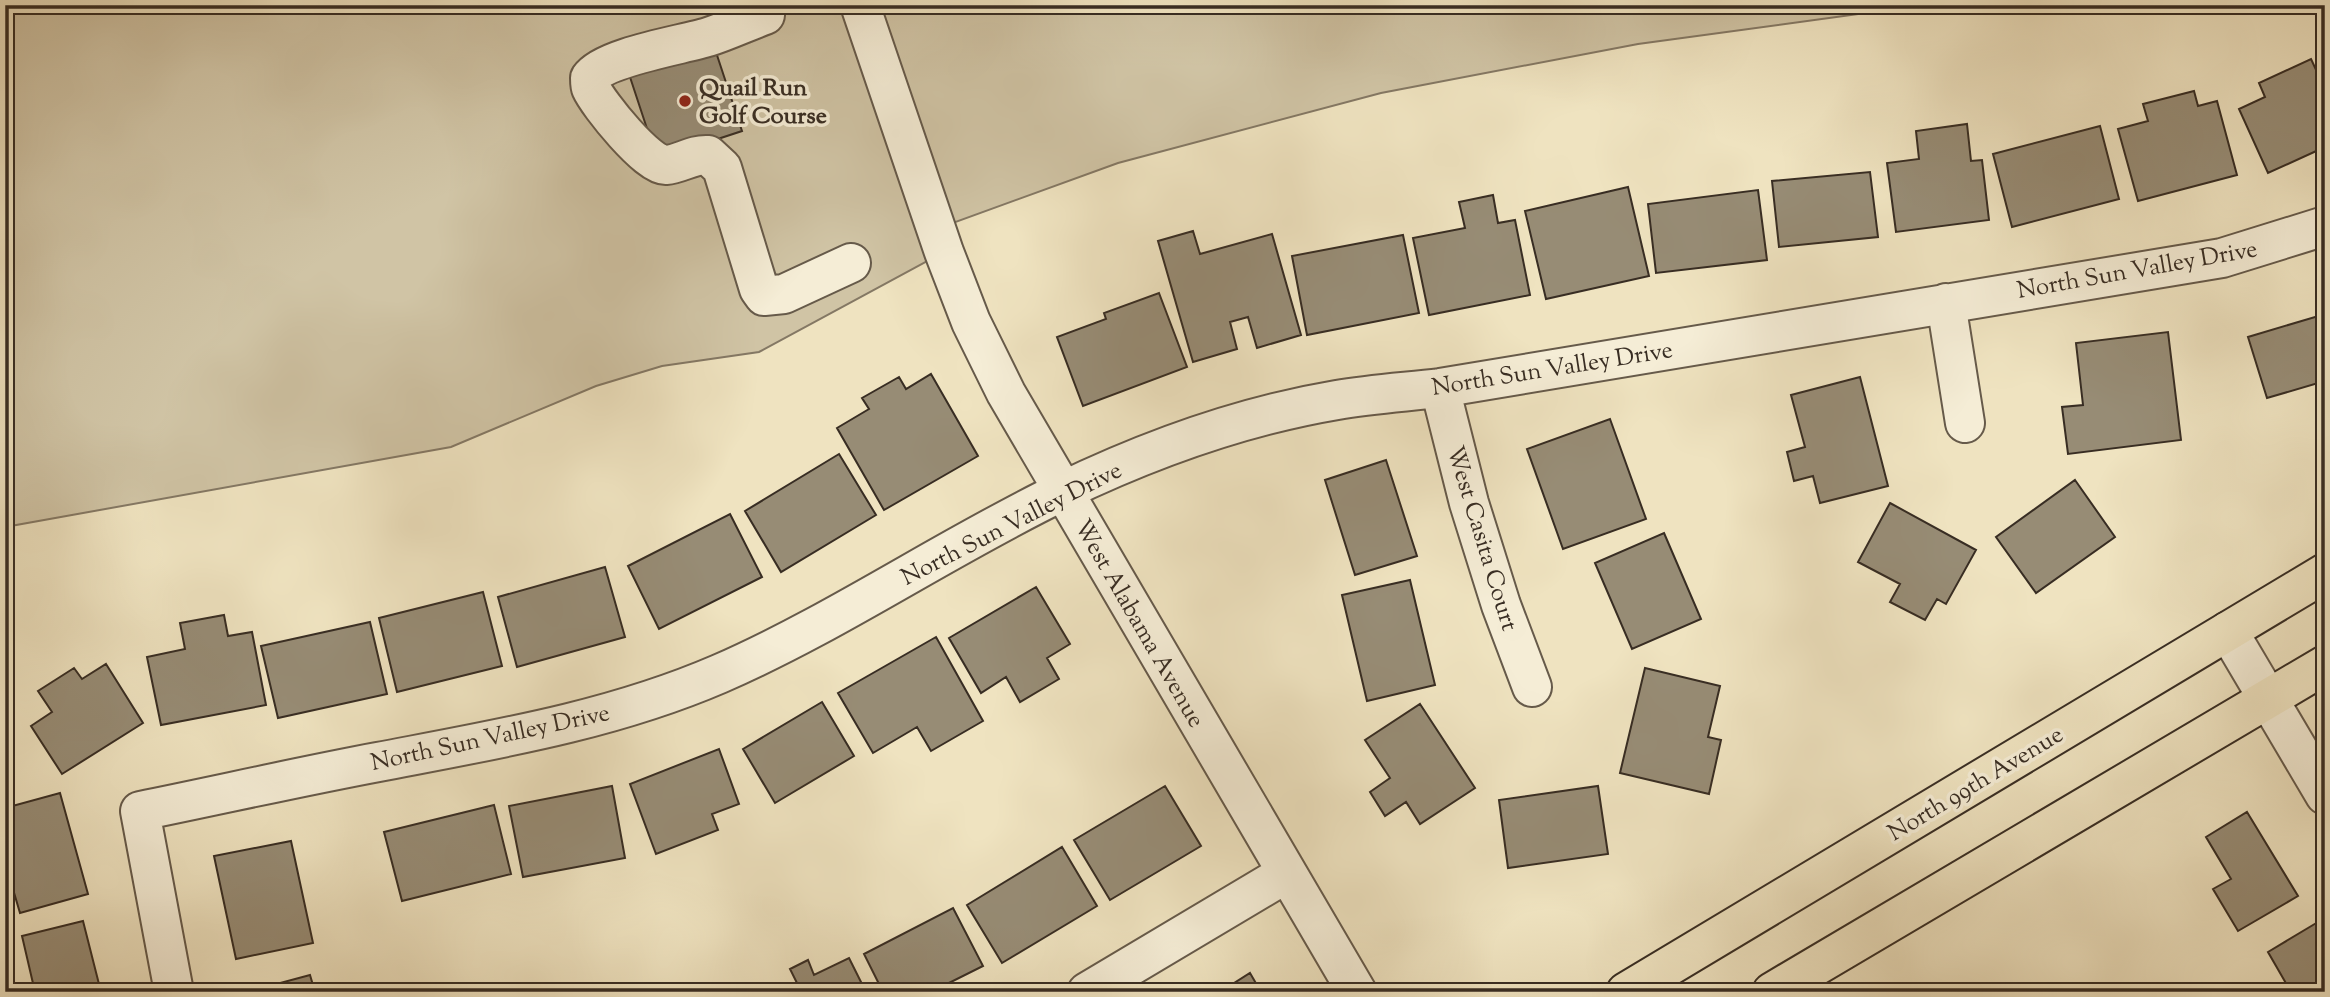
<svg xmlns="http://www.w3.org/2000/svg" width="2330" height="997" viewBox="0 0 2330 997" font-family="'Sorts Mill Goudy',serif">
	<rect width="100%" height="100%" fill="#efe3c0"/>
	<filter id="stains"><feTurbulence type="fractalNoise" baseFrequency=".00286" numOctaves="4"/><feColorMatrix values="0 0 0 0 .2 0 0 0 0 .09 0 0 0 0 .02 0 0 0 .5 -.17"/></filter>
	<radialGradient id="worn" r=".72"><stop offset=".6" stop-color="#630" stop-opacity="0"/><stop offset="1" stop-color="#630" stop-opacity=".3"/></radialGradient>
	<path fill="#d0c4a5" stroke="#847864" stroke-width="2" d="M 5,5 L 1924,5 L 1638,44 L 1381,93 L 1118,163 L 936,229 L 944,252 L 759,352 L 662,366 L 596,386 L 451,447 L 5,527 Z"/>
	<path fill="#978c75" stroke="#382d23" stroke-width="2" d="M 713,43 L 742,131 L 657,159 L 628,71 Z
		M 2311,59 L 2317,72 L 2325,68 L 2325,147 L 2268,173 L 2239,109 L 2265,97 L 2259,83 Z
		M 2194,91 L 2198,106 L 2217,101 L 2237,175 L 2138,201 L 2118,129 L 2148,121 L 2143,104 Z
		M 1967,124 L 1971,161 L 1982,160 L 1989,220 L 1896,232 L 1887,163 L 1919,159 L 1916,131 Z
		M 2100,126 L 2119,199 L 2012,227 L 1993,154 Z
		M 1870,172 L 1878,237 L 1779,247 L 1772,181 Z
		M 1628,187 L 1649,276 L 1546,299 L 1525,211 Z
		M 1758,190 L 1767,260 L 1656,273 L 1648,204 Z
		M 1493,195 L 1498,223 L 1515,220 L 1530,295 L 1429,315 L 1413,238 L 1465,228 L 1459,202 Z
		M 1193,231 L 1200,254 L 1272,234 L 1301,335 L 1257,348 L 1248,317 L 1230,322 L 1237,349 L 1193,362 L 1158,241 Z
		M 1403,235 L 1419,313 L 1307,335 L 1292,256 Z
		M 1159,293 L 1187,367 L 1083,406 L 1057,337 L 1106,319 L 1104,313 Z
		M 2325,314 L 2325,381 L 2267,398 L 2248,337 Z
		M 2168,332 L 2181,440 L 2068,454 L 2062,407 L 2083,405 L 2076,343 Z
		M 931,374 L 978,456 L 884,510 L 837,428 L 869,409 L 862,398 L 899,377 L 906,389 Z
		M 1860,377 L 1888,486 L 1820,503 L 1813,476 L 1794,481 L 1787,452 L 1805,447 L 1791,395 Z
		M 1610,419 L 1646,519 L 1563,549 L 1527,449 Z
		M 839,454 L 876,515 L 781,572 L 745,511 Z
		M 1386,460 L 1417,556 L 1355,575 L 1325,480 Z
		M 2075,480 L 2115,537 L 2036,593 L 1996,537 Z
		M 1890,503 L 1976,550 L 1946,604 L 1937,599 L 1925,620 L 1890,602 L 1900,584 L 1858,562 Z
		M 730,514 L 762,577 L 659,629 L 628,566 Z
		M 1664,533 L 1701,619 L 1632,649 L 1595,563 Z
		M 605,567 L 625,637 L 517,667 L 498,597 Z
		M 1410,580 L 1435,685 L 1367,701 L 1342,595 Z
		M 1036,587 L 1070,644 L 1047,658 L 1059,679 L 1020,702 L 1006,677 L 981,693 L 949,638 Z
		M 483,592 L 502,666 L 397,692 L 379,618 Z
		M 224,615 L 228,636 L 252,632 L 266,705 L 161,725 L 147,657 L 185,649 L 180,623 Z
		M 370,622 L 387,694 L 278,718 L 261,646 Z
		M 936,637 L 983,721 L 931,751 L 917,727 L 873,753 L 838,693 Z
		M 106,664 L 143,723 L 62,774 L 31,726 L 52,712 L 38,691 L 74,668 L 82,679 Z
		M 1645,668 L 1720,686 L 1708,737 L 1721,740 L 1709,794 L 1620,773 Z
		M 822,702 L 854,756 L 775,803 L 743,749 Z
		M 1420,704 L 1475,788 L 1420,824 L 1406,802 L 1385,816 L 1370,792 L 1390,778 L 1365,740 Z
		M 719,749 L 739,804 L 712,814 L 718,830 L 656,854 L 630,784 Z
		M 612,786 L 625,858 L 523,877 L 509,806 Z
		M 1165,786 L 1201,846 L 1110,900 L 1074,840 Z
		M 1598,786 L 1608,854 L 1508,868 L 1499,800 Z
		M 60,793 L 88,894 L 20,913 L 5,862 L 5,808 Z
		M 494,805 L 511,874 L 402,901 L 384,832 Z
		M 2247,812 L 2298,896 L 2238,931 L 2213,889 L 2231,879 L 2206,837 Z
		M 291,841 L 313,943 L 236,959 L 214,856 Z
		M 1062,847 L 1097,906 L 1002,963 L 967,905 Z
		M 953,908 L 983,966 L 931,992 L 883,992 L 864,954 Z
		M 83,921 L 101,992 L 35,992 L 22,936 Z
		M 2318,922 L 2325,933 L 2325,992 L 2291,992 L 2268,952 Z
		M 849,958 L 866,992 L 778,992 L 797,983 L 790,969 L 808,960 L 814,975 Z
		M 1250,973 L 1261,992 L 1220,992 Z
		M 310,975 L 315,992 L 250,991 Z"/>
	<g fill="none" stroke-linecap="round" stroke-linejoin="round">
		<defs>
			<path id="minor" d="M 860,5 L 944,252 L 971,322 L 1006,393 L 1357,992
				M 765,15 C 746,22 727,31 708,37 C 682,45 604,57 590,78 C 590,81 590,86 591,88 C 598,104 649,167 666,165 C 680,164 693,154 708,155 L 722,168 L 759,289 L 764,296 L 784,294 L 851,263
				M 1946,303 L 1965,423
				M 1440,388 L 1469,503 L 1501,605 L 1532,687
				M 2228,631 L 2325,795
				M 174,992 L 140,811 C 219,795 298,777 378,762 C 493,740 610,721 719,674 C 838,622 945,548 1061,492 C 1148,450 1242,416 1337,400 C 1371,394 1406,392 1440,388 L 2222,258 L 2325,226
				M 1087,992 L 1287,873"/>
			<path id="major" d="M 1626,992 L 2325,573
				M 1772,992 L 2325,665"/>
		</defs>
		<use href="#minor" stroke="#665a4a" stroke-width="42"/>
		<use href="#major" stroke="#382d23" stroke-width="42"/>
		<use href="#minor" stroke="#f5edd6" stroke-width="38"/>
		<use href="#major" stroke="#efe3c0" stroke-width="38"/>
	</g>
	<circle fill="#8f2418" stroke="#f5edd6" stroke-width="2.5" cx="685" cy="101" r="7"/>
	<g text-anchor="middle" stroke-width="7" stroke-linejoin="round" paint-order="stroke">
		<g font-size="24" font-weight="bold" fill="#382d23" stroke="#f5edd6" text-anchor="start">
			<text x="699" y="95">Quail Run<tspan x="699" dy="28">Golf Course</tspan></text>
		</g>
		<g font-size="24" fill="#382d23" stroke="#f5edd6">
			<text transform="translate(2137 269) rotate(-10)" y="8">North Sun Valley Drive</text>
			<text transform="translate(1552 368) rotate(-9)" y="8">North Sun Valley Drive</text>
			<text transform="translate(1011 523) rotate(-27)" y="8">North Sun Valley Drive</text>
			<text transform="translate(1483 538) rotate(73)" y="8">West Casita Court</text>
			<text transform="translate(1140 623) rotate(60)" y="8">West Alabama Avenue</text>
			<text transform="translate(490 737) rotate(-12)" y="8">North Sun Valley Drive</text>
			<text transform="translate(1975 783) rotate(-31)" y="8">North 99th Avenue</text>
		</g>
	</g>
	<rect width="2330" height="997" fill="none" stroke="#efe3c0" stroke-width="28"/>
	<rect x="7" y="7" width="2316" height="983" fill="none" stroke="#382d23" stroke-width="3.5"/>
	<rect x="14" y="14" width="2302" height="969" fill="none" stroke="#382d23" stroke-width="2"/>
	<rect width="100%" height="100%" filter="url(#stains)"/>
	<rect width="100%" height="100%" fill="url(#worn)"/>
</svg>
